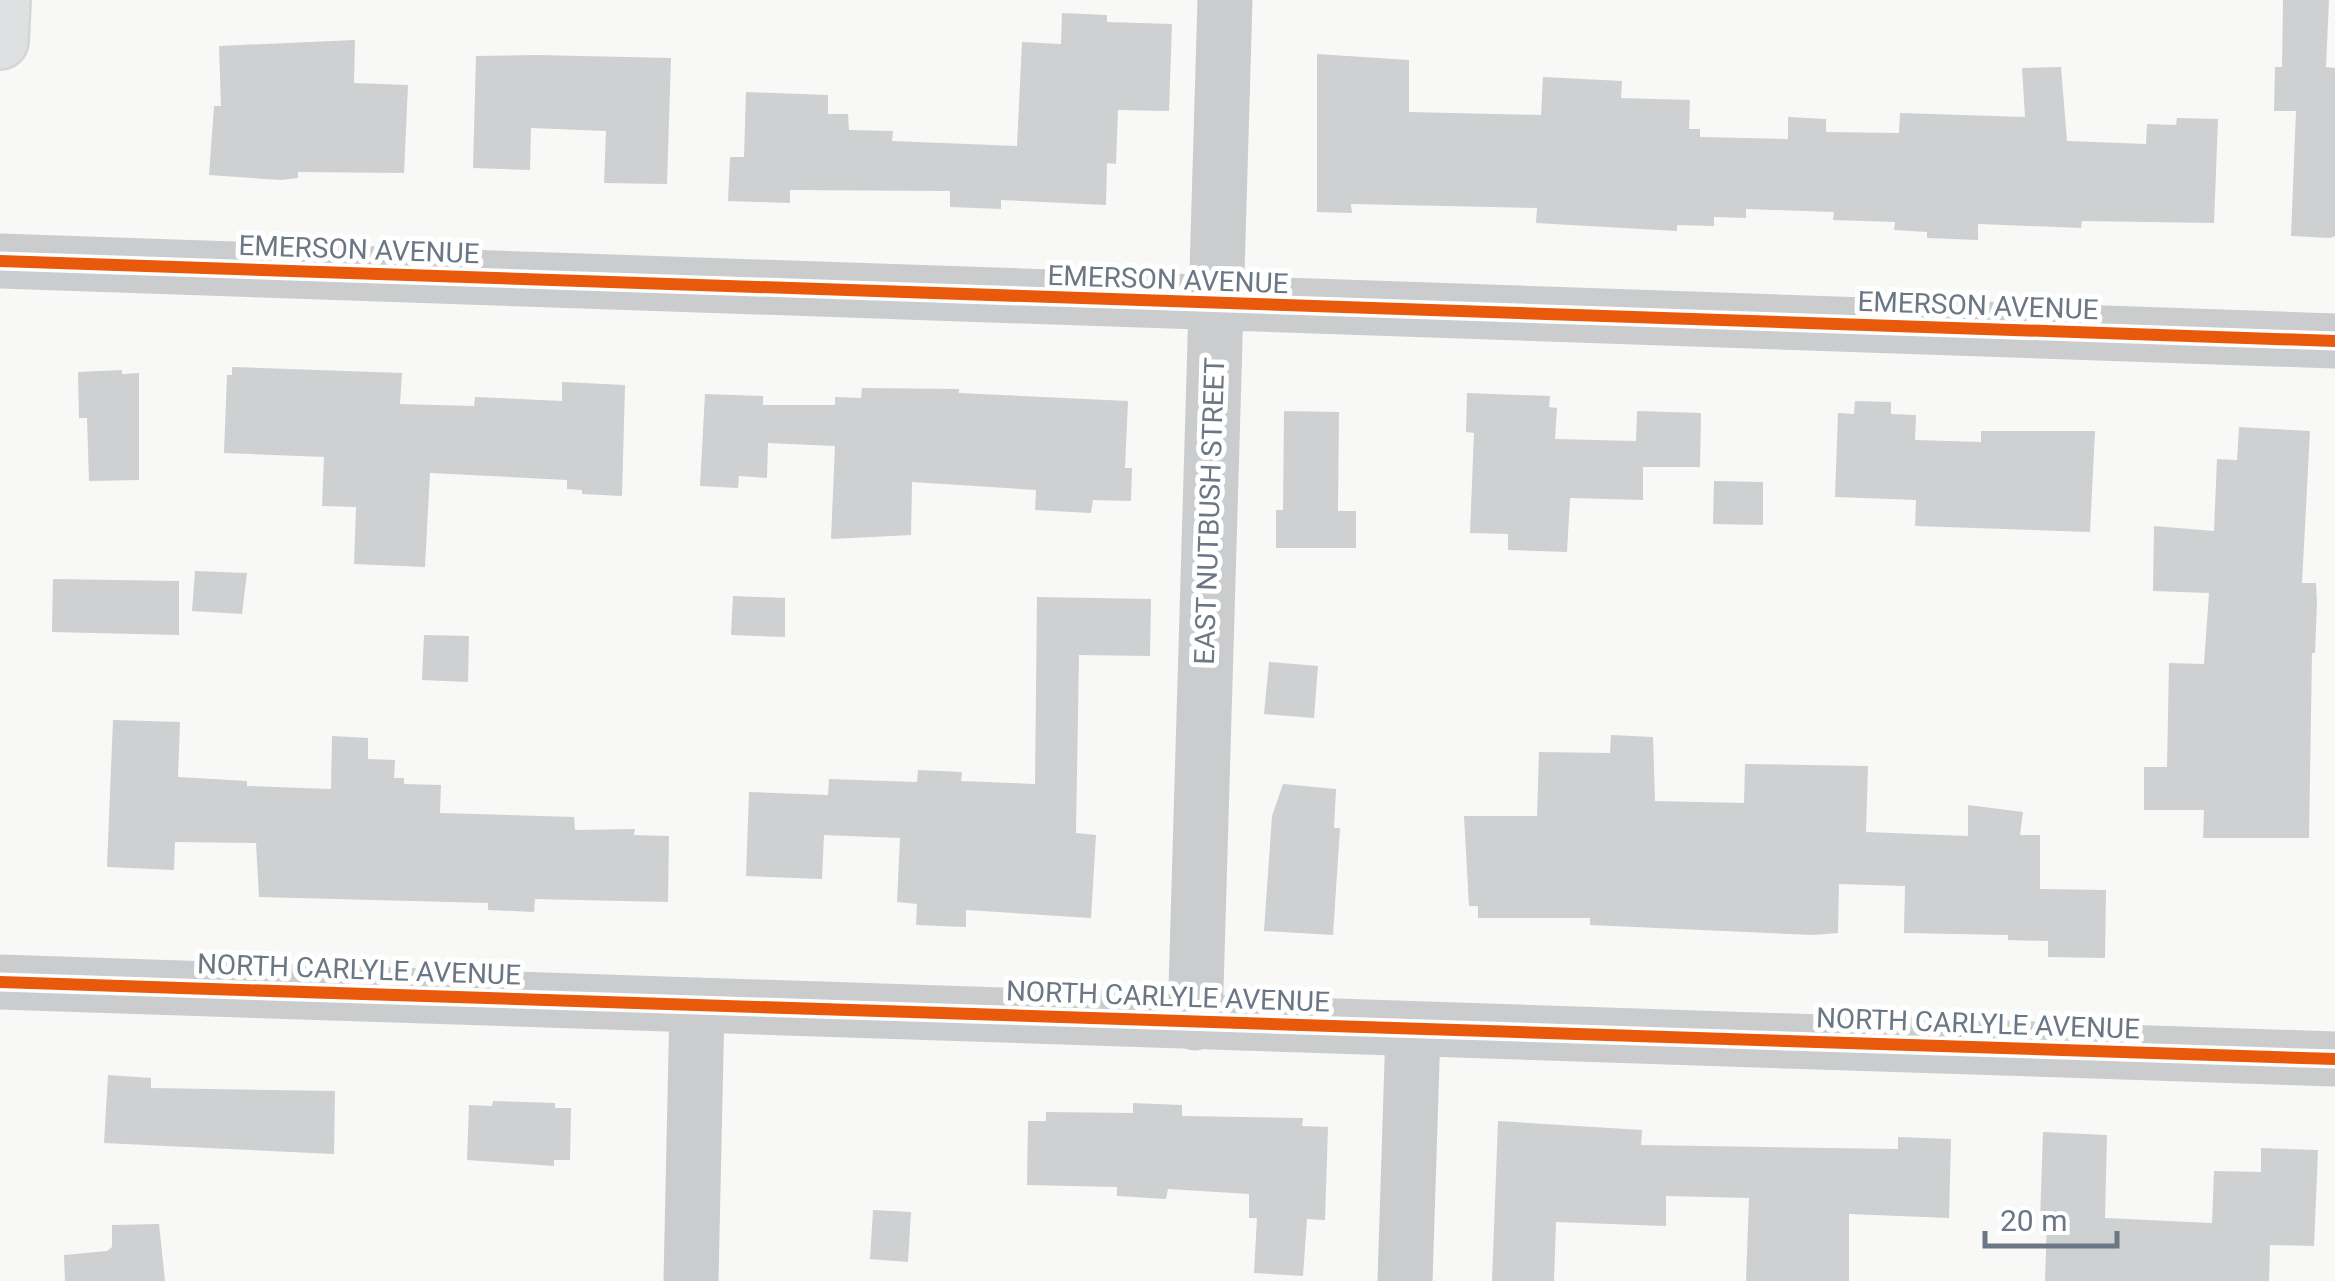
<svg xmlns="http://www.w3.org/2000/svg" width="2335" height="1281" viewBox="0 0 2335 1281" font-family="Roboto,sans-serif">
	<rect width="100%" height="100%" fill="#f8f8f7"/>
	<path fill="#cfd0d1" d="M 2283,0 L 2329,0 L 2326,67 L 2335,68 L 2335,236 L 2330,238 L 2291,236 L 2296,111 L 2274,111 L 2275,67 L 2282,67 Z
		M 1062,13 L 1107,15 L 1107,22 L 1172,24 L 1169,111 L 1118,110 L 1116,164 L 1107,163 L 1106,205 L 1001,200 L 1001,209 L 950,207 L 950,191 L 790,190 L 790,203 L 728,201 L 730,157 L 744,157 L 746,92 L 828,95 L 828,114 L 848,114 L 849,130 L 893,131 L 892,141 L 1017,146 L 1022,42 L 1061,44 Z
		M 355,40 L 354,83 L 408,85 L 404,173 L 298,172 L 298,178 L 281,180 L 209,175 L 214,106 L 221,106 L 219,46 Z
		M 1317,54 L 1409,60 L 1409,112 L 1541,115 L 1543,77 L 1622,81 L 1621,98 L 1690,100 L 1689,129 L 1700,129 L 1700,137 L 1788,139 L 1788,117 L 1826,119 L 1826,132 L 1899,133 L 1900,113 L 2025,117 L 2022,68 L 2061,67 L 2067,141 L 2146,144 L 2147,124 L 2176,125 L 2177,118 L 2218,119 L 2214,223 L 2082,221 L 2081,228 L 1978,224 L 1978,240 L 1927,238 L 1927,232 L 1894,230 L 1895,222 L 1833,220 L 1834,212 L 1746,209 L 1746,218 L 1714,217 L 1714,226 L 1677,225 L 1677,231 L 1536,223 L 1537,208 L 1351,204 L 1352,213 L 1317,212 Z
		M 536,55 L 671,58 L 667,184 L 604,183 L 606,131 L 531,128 L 530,170 L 473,168 L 476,56 Z
		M 232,367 L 402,373 L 400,404 L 474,406 L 475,397 L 562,401 L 562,382 L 625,385 L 622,496 L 582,494 L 582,490 L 567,489 L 567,480 L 430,473 L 425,567 L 354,564 L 356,507 L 322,506 L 324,457 L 224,453 L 227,375 L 232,375 Z
		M 122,370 L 122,374 L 139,373 L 139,480 L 89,481 L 87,418 L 79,418 L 78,372 Z
		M 862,388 L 959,389 L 959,393 L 1128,401 L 1125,468 L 1132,468 L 1131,501 L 1093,500 L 1091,513 L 1035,510 L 1036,490 L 912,482 L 911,535 L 831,539 L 835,446 L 768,443 L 767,478 L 739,476 L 738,488 L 700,486 L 705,394 L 763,396 L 763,405 L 835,405 L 835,397 L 861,398 Z
		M 1467,393 L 1550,396 L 1549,407 L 1557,408 L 1555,439 L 1636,441 L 1637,411 L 1701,413 L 1700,467 L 1643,467 L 1643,500 L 1570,498 L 1567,552 L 1508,550 L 1508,534 L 1470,533 L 1474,433 L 1466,432 Z
		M 1855,401 L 1891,402 L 1891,414 L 1916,415 L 1915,440 L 1981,442 L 1981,431 L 2095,431 L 2090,532 L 1915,526 L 1916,500 L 1835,497 L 1838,413 L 1854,414 Z
		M 1284,411 L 1339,412 L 1338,511 L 1356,511 L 1356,548 L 1276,548 L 1276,510 L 1283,510 Z
		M 2239,427 L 2310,431 L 2302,583 L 2316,583 L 2317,603 L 2315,653 L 2312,653 L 2309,838 L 2203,838 L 2204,810 L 2144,810 L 2144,767 L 2167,767 L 2169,663 L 2204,664 L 2209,593 L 2153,591 L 2154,526 L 2214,531 L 2217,459 L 2237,460 Z
		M 1714,481 L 1763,482 L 1763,525 L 1713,524 Z
		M 195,571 L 247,573 L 242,614 L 192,611 Z
		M 53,579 L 179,581 L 179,635 L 52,632 Z
		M 733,596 L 785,598 L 785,637 L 731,635 Z
		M 1037,597 L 1151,599 L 1150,656 L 1079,655 L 1076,833 L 1096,835 L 1091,918 L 966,910 L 966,927 L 916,925 L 917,904 L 897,902 L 900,838 L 824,835 L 822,879 L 746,876 L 749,792 L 828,795 L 829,779 L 917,782 L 918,770 L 962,772 L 961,781 L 1035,784 Z
		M 424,635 L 469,636 L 468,682 L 422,680 Z
		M 1269,662 L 1318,666 L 1314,718 L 1264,714 Z
		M 113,720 L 180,722 L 178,777 L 247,781 L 247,786 L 331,789 L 332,736 L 368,738 L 368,759 L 395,760 L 394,778 L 404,778 L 404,784 L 441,785 L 440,813 L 574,817 L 575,830 L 635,829 L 634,835 L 669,836 L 668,902 L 535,899 L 534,912 L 488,910 L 488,903 L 259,897 L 256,843 L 175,842 L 174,870 L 107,867 Z
		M 1611,735 L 1653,737 L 1655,801 L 1744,803 L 1745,764 L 1868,766 L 1866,832 L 1968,836 L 1968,805 L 2023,812 L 2020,835 L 2040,835 L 2040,889 L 2106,890 L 2105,958 L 2048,957 L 2048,941 L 2008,940 L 2008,935 L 1904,933 L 1905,886 L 1839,884 L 1838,933 L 1814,935 L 1590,925 L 1590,918 L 1478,918 L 1478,906 L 1469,906 L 1464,816 L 1537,816 L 1539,752 L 1610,753 Z
		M 1283,784 L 1336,789 L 1334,828 L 1340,828 L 1333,935 L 1264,931 L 1272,816 Z
		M 108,1075 L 151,1078 L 151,1088 L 335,1091 L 334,1154 L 104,1143 Z
		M 493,1101 L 555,1103 L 555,1108 L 571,1108 L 570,1160 L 554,1160 L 554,1166 L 467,1160 L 469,1105 L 492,1106 Z
		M 1133,1103 L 1182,1105 L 1182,1116 L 1303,1118 L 1302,1126 L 1328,1127 L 1325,1220 L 1307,1219 L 1303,1276 L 1254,1273 L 1257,1218 L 1249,1218 L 1249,1194 L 1168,1189 L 1166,1199 L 1117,1196 L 1117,1187 L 1027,1185 L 1028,1121 L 1046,1121 L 1046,1112 L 1133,1113 Z
		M 1498,1121 L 1642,1130 L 1641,1145 L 1898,1149 L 1898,1137 L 1951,1139 L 1949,1218 L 1849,1214 L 1849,1281 L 1746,1281 L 1749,1198 L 1666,1196 L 1666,1226 L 1556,1222 L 1554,1281 L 1492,1281 Z
		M 2043,1132 L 2107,1135 L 2105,1218 L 2212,1223 L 2214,1171 L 2261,1172 L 2261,1148 L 2318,1150 L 2314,1246 L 2270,1245 L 2269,1281 L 2045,1281 L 2047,1221 L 2040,1221 Z
		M 873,1210 L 911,1212 L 908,1262 L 870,1259 Z
		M 159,1224 L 165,1281 L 65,1281 L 64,1255 L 107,1251 L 112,1247 L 112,1225 Z"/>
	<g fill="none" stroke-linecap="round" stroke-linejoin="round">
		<defs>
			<path id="major" d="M 0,41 L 2,0"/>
		</defs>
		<use href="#major" stroke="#d4d5d5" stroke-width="60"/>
		<path stroke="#cbcccd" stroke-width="55" d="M 0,261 L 2335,341
			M 0,982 L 2335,1059
			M 1195,1023 L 1225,0
			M 691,1281 L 697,1005
			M 1405,1281 L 1413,1030"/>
		<use href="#major" stroke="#dfe0e1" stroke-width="55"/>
		<defs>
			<path id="cycleway" d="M 0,261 L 2335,341
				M 0,982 L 2335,1059"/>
		</defs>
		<use href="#cycleway" stroke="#fff" stroke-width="19"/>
		<use href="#cycleway" stroke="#e8590c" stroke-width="12"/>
	</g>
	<g text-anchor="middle" stroke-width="10" stroke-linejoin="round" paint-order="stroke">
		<g font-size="28" fill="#6b7784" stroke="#fff">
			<text transform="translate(359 249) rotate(2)" y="10">EMERSON AVENUE</text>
			<text transform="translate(1168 279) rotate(2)" y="10">EMERSON AVENUE</text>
			<text transform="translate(1978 305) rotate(2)" y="10">EMERSON AVENUE</text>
			<text transform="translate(1209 511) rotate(-88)" y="10">EAST NUTBUSH STREET</text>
			<text transform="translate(359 969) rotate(2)" y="10">NORTH CARLYLE AVENUE</text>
			<text transform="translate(1168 996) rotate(2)" y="10">NORTH CARLYLE AVENUE</text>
			<text transform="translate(1978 1023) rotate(2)" y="10">NORTH CARLYLE AVENUE</text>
		</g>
	</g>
	<path d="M1985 1231v15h132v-15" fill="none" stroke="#6b7784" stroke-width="5"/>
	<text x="2000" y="1231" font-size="30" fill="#6b7784" stroke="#ffffff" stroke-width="8" paint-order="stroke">20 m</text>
</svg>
